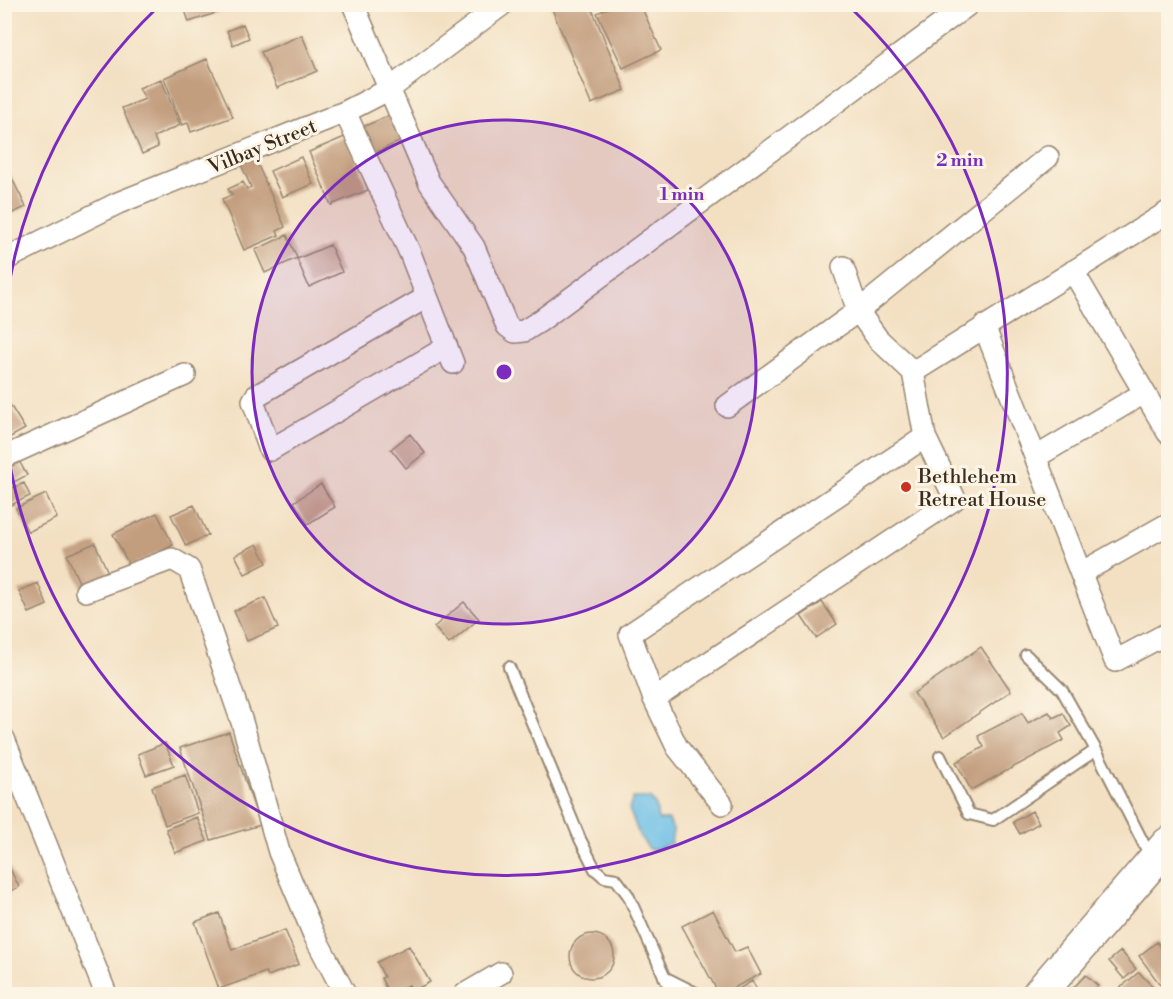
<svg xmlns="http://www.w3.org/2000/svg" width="1173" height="999" viewBox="0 0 1173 999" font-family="'Libre Bodoni',serif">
	<rect width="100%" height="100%" fill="#fcf5e5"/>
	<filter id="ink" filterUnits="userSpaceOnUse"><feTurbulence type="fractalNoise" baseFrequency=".0167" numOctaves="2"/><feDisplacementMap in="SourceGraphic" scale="12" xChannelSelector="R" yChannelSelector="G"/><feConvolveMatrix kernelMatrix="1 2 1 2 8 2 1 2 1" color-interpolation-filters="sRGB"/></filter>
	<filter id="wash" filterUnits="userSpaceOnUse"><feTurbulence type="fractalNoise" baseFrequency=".008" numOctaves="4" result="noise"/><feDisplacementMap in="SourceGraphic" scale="24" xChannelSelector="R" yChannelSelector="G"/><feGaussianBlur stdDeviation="1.35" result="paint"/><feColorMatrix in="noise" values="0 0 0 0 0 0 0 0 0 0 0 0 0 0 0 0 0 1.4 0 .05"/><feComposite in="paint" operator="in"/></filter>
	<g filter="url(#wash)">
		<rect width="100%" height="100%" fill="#f3e0c2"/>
		<path fill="#6bbee7" stroke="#537482" stroke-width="1.5" d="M 633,798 L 650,798 L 656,806 L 658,820 L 669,820 L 673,830 L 671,843 L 658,849 L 650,850 L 640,837 L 629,809 Z"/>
		<g id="blocks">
			<path fill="#c29d7e" d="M 183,4 L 240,4 L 240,5 L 189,22 Z
				M 550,4 L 590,4 L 625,90 L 591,104 Z
				M 616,4 L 640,4 L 661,50 L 623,68 L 597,13 Z
				M 243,24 L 249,38 L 233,45 L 227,31 Z
				M 302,35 L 317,71 L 277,88 L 261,52 Z
				M 207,59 L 233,117 L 191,132 L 188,123 L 182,125 L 164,78 Z
				M 161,79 L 180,125 L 154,137 L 158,147 L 142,154 L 122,108 L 145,99 L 139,88 Z
				M 393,114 L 404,140 L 371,154 L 360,128 Z
				M 347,136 L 368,190 L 331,205 L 309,152 Z
				M 254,156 L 285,227 L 277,231 L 279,235 L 244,250 L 222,199 L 232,195 L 228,189 L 243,182 L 247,189 L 251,187 L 240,162 Z
				M 301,157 L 313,184 L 282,197 L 270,171 Z
				M 4,162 L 26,207 L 4,217 Z
				M 287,235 L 297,258 L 265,273 L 255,250 Z
				M 330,245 L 342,272 L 309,287 L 297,259 Z
				M 7,400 L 25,429 L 7,439 L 4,435 L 4,402 Z
				M 410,434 L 425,453 L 406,468 L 391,449 Z
				M 15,454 L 27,475 L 14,482 L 4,465 Z
				M 24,483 L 30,496 L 11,505 L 5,491 Z
				M 321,484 L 335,507 L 308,524 L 294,502 Z
				M 46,494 L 57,518 L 28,532 L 16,508 Z
				M 194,505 L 208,535 L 186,546 L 171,515 Z
				M 157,513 L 173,545 L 130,567 L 113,534 Z
				M 95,543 L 110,577 L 82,589 L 67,555 Z
				M 257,544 L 267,563 L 245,574 L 235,555 Z
				M 38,583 L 47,605 L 29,613 L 19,591 Z
				M 265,598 L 278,628 L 247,641 L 234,611 Z
				M 464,602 L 479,619 L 449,644 L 434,627 Z
				M 822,602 L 837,624 L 816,638 L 801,616 Z
				M 981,647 L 1011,691 L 944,737 L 914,693 Z
				M 1049,712 L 1053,718 L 1063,713 L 1071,726 L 1060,733 L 1064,740 L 971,790 L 956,762 L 984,747 L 978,736 L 1022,713 L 1028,723 Z
				M 229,732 L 260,825 L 211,840 L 180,748 Z
				M 165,743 L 174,765 L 146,775 L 138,754 Z
				M 185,775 L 198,813 L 165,825 L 152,787 Z
				M 1032,811 L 1039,823 L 1020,834 L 1013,822 Z
				M 197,817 L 207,841 L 175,853 L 166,829 Z
				M 8,865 L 19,887 L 4,894 L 4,867 Z
				M 713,910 L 735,952 L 747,947 L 761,974 L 722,994 L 719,994 L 682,926 Z
				M 219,913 L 232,950 L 285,930 L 299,964 L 268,976 L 266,972 L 219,989 L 195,922 Z
				M570 956a22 22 0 1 1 44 0a22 22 0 1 1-44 0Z
				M 1157,942 L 1168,958 L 1168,981 L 1161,986 L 1139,956 Z
				M 409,946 L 430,982 L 413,991 L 409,985 L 389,994 L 381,978 L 384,977 L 377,962 Z
				M 1121,951 L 1136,969 L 1124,979 L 1109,961 Z
				M 1139,972 L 1159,994 L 1113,994 Z
				M 1086,975 L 1098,986 L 1090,994 L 1078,994 L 1072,989 Z
				M 752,981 L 760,994 L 733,994 L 732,993 Z"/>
		</g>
	</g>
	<g filter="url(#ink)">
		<use href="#blocks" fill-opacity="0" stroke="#978570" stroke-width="1.5"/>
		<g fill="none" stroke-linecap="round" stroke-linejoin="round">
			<defs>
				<path id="service" d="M 1026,655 L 1062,690 L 1096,750 L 1150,856
					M 509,667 L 580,839 L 595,869 L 604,877 L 616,879 L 628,895 L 672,994
					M 940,756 L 969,814 L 993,820 L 1096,750
					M 664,977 L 698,994"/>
				<path id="minor" d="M 353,4 L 429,182 L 474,247 L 507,326 L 515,332 L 524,331 L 540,321 L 969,4
					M 345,112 L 410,253 L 453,363
					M 4,260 L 118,203 L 345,112 L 388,90 L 503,4
					M 1073,271 L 1168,433
					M 427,297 L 256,396 L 253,401 L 270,450 L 447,347
					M 984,326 L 1115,661 L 1168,633
					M 913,372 L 1168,212
					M 727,406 L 858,311 L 1048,157
					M 4,457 L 185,375
					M 1036,457 L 1144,393
					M 1081,573 L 1168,524
					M 86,591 L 172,559 L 189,569 L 242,722 L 279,852 L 314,935 L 345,994
					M 654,699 L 955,499 L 925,437 L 913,372 L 878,339 L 858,311 L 843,267
					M 4,739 L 106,994
					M 722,804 L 677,747 L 654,699 L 630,634 L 925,437
					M 465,994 L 501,973"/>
				<path id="primary" d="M 1039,994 L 1168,844"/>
			</defs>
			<use href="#service" stroke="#978570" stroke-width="14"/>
			<use href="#minor" stroke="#978570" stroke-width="24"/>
			<use href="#primary" stroke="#978570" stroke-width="36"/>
			<use href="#service" stroke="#fff" stroke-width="10"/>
			<use href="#minor" stroke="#fff" stroke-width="21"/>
			<use href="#primary" stroke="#fff" stroke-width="33"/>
		</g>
	</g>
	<circle cx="504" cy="372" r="252" fill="#7b2cbf" fill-opacity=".12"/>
	<g fill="none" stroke="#7b2cbf" stroke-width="3">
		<circle cx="504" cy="372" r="252"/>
		<path d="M5 311A503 503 0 0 1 158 7M850 7A503 503 0 1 1 5 433"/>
	</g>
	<circle fill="#c8321e" stroke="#fcf5e5" stroke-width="2" cx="906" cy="487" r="6"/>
	<g text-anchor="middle" stroke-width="6" stroke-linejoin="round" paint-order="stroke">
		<g font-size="20" fill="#3b2a1e" stroke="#fcf5e5">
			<text transform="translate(262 146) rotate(-22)" y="7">Vilbay Street</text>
		</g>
		<g font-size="20" fill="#3b2a1e" stroke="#fcf5e5" text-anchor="start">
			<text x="918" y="483">Bethlehem<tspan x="918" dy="23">Retreat House</tspan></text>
		</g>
	</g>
	<circle cx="504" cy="372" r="9" fill="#7b2cbf" stroke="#fcf5e5" stroke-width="3"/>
	<g font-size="18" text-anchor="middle" font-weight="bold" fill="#7b2cbf" stroke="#fcf5e5" stroke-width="6" stroke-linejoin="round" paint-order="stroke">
		<text x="960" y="166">2 min</text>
		<text x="682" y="200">1 min</text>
	</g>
	<rect width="1173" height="999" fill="none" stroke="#fcf5e5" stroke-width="24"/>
</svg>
